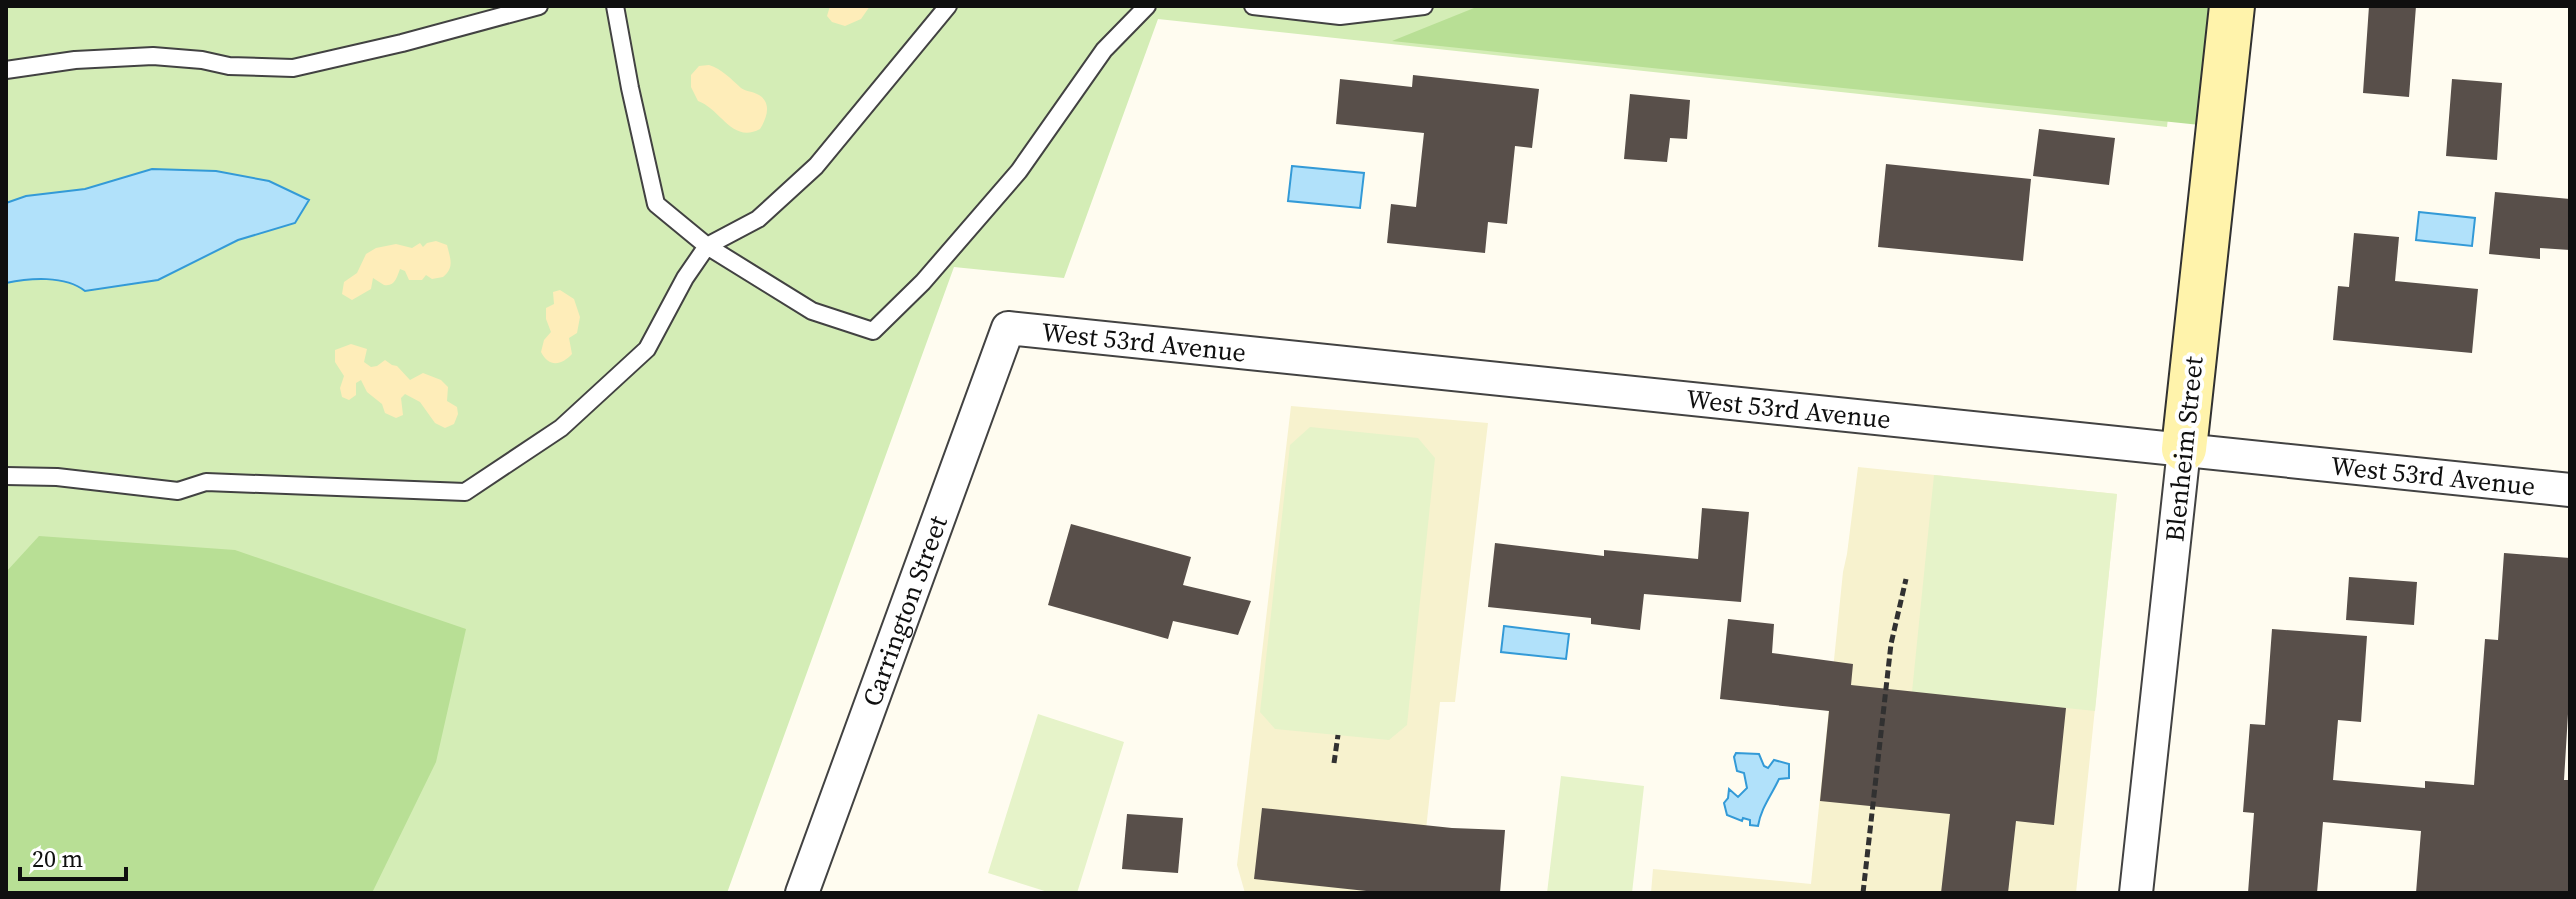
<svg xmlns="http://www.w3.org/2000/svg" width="2576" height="899" viewBox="0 0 2576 899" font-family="'Source Serif 4',serif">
	<rect width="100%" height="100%" fill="#fffcf0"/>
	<path fill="#f7f2ce" d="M 1291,406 L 1488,423 L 1455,702 L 1440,702 L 1419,893 L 1245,893 L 1237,865 Z
		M 1858,467 L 2117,494 L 2076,893 L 1651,893 L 1653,869 L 1811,884 L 1843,572 L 1847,554 Z"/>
	<path fill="#d4edb6" d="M 6,6 L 2180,6 L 2167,127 L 1158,19 L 1064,278 L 954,267 L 727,893 L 6,893 Z"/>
	<path fill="#b8df95" d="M 1479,6 L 2213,6 L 2200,125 L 1392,41 Z
		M 39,536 L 235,550 L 466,629 L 436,762 L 372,893 L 6,893 L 6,572 Z"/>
	<path fill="#feedb9" d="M 830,6 L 870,6 L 861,19 L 845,26 L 832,22 L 827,16 Z
		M 709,65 C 722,69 731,79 741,88 C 747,92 752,91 759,95 C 772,103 767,118 760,129 C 732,144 721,109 698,101 L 691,87 L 691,75 L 699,66 Z
		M 436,241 L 447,245 C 450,258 455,267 443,277 L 432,279 L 426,275 L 422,280 L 409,280 L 405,271 L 400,269 C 397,277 395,287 384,285 L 373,278 L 371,289 L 352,300 L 342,294 L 344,282 L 357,273 L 366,254 L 376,248 L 396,244 L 412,248 L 420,243 L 423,247 L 427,243 Z
		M 560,290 L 574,299 L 580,317 L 577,333 L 569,338 L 572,354 C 562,365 549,368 541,352 L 544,340 L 551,332 L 546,319 L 546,308 L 554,304 L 553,292 Z
		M 351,344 L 367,349 L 364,362 L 371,367 L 377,366 L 385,360 L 392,365 L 397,366 L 410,380 L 423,373 L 441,380 L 448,387 L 447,401 L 457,407 L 458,414 L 454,424 L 445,428 L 435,423 L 420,402 L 405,394 L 401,398 L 403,415 L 396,418 L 385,413 L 382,404 L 367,392 L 361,380 L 356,383 L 356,395 L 349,400 L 342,397 L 340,388 L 344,376 L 335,362 L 335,350 Z"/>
	<path fill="#e6f3c9" d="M 1310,427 L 1418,438 L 1435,458 L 1407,725 L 1389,740 L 1275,729 L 1260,712 L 1290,445 Z
		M 1934,475 L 2117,494 L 2095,711 L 1912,692 Z
		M 1038,714 L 1124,742 L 1077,893 L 1051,893 L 988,873 Z
		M 1561,776 L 1644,786 L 1632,893 L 1547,893 Z"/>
	<path fill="#b1e1fa" stroke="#339ad7" stroke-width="2" d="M 1292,166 L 1364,173 L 1360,208 L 1288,201 Z
		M 152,169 L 216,171 L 269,181 L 309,200 L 295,223 L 238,240 L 158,280 L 85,291 C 65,275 29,278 6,283 L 6,203 L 26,196 L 85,189 Z
		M 2419,212 L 2475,218 L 2472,246 L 2416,240 Z
		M 1504,626 L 1569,634 L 1566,659 L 1501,652 Z
		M 1736,753 L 1759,754 L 1764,766 L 1768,768 L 1774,760 L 1789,764 L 1789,778 L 1779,779 C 1771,796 1761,808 1758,826 L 1750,825 L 1750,820 L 1743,818 L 1742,821 L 1727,815 L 1724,803 L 1728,798 L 1729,789 L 1738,797 L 1747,788 L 1744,773 L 1737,771 L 1734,757 Z"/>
	<path fill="#584f4a" d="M 2369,6 L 2416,6 L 2409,97 L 2363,93 Z
		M 1413,75 L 1539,89 L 1532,148 L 1515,146 L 1507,224 L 1488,222 L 1485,253 L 1387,243 L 1391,204 L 1416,207 L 1424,133 L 1336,124 L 1340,79 L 1412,87 Z
		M 2452,79 L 2502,83 L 2497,160 L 2446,156 Z
		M 1630,94 L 1690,100 L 1687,139 L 1670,138 L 1667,162 L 1624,159 Z
		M 2039,129 L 2115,138 L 2109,185 L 2033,176 Z
		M 1886,164 L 2031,179 L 2023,261 L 1878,247 Z
		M 2495,192 L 2570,199 L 2570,250 L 2540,248 L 2540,259 L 2489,254 Z
		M 2354,233 L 2399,237 L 2395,281 L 2478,289 L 2472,353 L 2333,340 L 2338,286 L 2349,287 Z
		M 1702,508 L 1749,512 L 1741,602 L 1644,594 L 1640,630 L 1591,624 L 1591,618 L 1488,607 L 1495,543 L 1604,556 L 1604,550 L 1698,559 Z
		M 1071,524 L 1191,557 L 1183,585 L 1251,601 L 1238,635 L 1173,621 L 1168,639 L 1048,605 Z
		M 2504,553 L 2570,558 L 2570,681 L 2564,780 L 2570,780 L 2570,893 L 2416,893 L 2421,831 L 2323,822 L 2317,893 L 2248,893 L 2254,813 L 2243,812 L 2250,724 L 2265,725 L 2272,629 L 2367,636 L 2361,722 L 2338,720 L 2333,780 L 2425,788 L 2425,781 L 2474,785 L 2485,639 L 2498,640 Z
		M 2349,577 L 2417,582 L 2414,625 L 2346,620 Z
		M 1728,619 L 1774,624 L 1772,653 L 1853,664 L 1851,685 L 2066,708 L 2054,825 L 2016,821 L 2008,893 L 1941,893 L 1950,814 L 1820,801 L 1829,711 L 1720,699 Z
		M 1262,808 L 1452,828 L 1505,830 L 1500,893 L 1385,893 L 1254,879 Z
		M 1127,814 L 1183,818 L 1178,873 L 1122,869 Z"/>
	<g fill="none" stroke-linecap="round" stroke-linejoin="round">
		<defs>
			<path id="lane" d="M 615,6 L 630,88 L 656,204 L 707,246 L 812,311 L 873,331 L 923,282 L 1019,171 L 1104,50 L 1147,6
				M 1253,6 L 1340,16 L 1424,6
				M 6,70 L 75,60 L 153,56 L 202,60 L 229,66 L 293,68 L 402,43 L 539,6
				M 6,476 L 57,477 L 178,491 L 206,482 L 465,492 L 561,428 L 647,349 L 685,278 L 707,246 L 758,219 L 816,166 L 948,6"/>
			<g id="street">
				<path id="s1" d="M 802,893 L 1008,328 L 2570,490"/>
				<path d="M 2136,893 L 2184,449"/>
			</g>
			<path id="secondary" d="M 2184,449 L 2232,6"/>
		</defs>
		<use href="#lane" stroke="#424242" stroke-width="20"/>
		<use href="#street" stroke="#424242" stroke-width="36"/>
		<use href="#secondary" stroke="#313131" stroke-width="48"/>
		<path stroke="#313131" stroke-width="5" stroke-dasharray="8 4" stroke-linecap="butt" d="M 1334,763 L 1338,735
			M 1863,893 L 1891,644 L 1906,579"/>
		<use href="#lane" stroke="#fff" stroke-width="16"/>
		<use href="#street" stroke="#fff" stroke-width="32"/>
		<use href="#secondary" stroke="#fff3ab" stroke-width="44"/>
	</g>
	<g text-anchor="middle" stroke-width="8" stroke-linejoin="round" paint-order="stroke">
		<g font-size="26" fill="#0f0f0f" stroke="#fff">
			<text dy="9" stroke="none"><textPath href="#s1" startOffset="738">West 53rd Avenue</textPath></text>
			<text dy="9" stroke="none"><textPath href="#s1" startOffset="1386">West 53rd Avenue</textPath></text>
			<text transform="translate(2184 449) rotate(-84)" y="9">Blenheim Street</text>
			<text dy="9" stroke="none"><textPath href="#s1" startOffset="2034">West 53rd Avenue</textPath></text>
			<text dy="9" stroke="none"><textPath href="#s1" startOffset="300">Carrington Street</textPath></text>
		</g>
	</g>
	<rect width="2576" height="899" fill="none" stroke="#0f0f0f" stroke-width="16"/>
	<path d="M20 867v12h106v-12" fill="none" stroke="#0f0f0f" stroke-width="4"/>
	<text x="32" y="867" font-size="24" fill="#0f0f0f" stroke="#ffffff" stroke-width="6" paint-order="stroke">20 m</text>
</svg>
